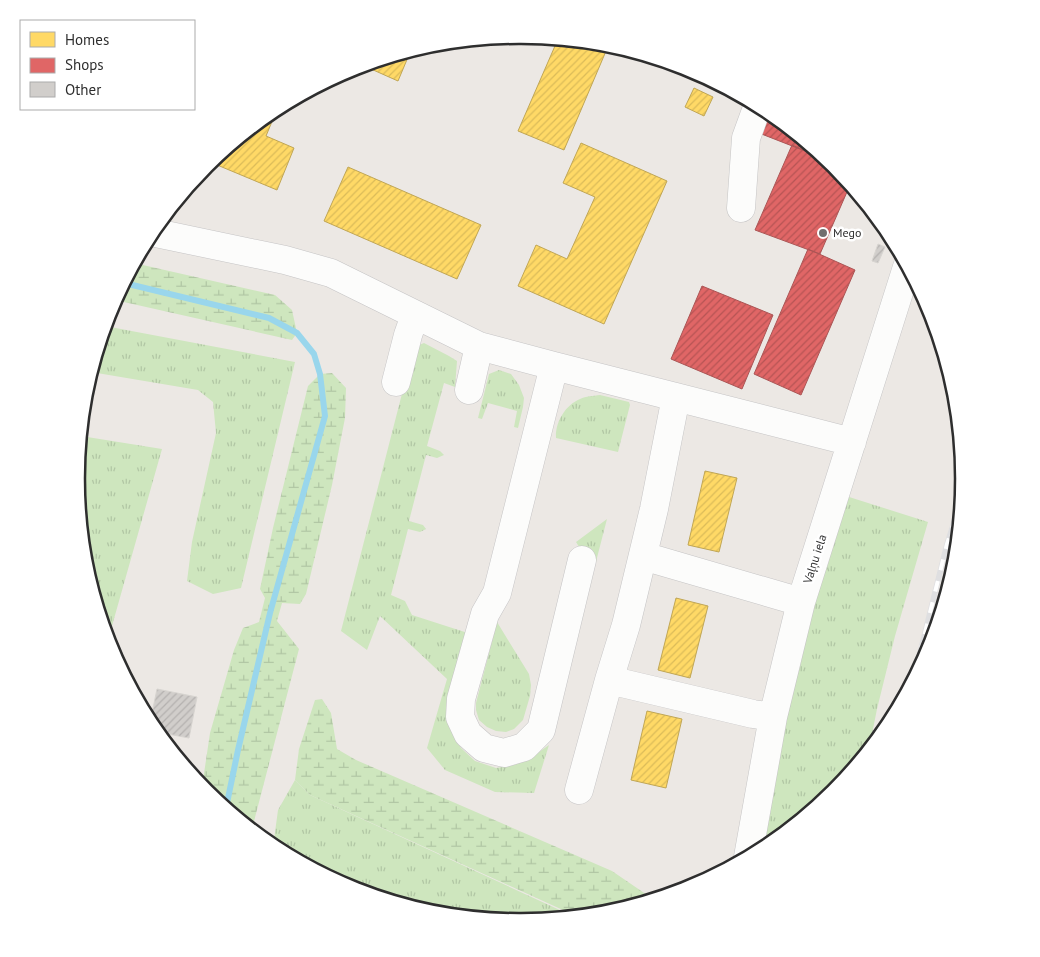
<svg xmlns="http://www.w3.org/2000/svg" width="1040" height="957" viewBox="0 0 1040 957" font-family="'PT Sans',sans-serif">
	<defs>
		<pattern id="grass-tufts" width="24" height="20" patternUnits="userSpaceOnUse" patternTransform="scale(1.25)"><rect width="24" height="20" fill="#cee6be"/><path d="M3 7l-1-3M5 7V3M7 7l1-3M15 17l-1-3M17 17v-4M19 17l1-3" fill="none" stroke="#b1c6a4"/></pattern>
		<pattern id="wetland-marsh" width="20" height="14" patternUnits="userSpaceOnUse" patternTransform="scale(1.25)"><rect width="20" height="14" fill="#cee6be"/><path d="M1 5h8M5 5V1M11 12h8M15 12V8" fill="none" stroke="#b1c6a4"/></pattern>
		<pattern id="homes-hatch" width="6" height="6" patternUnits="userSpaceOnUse" patternTransform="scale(1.25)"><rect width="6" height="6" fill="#ffd966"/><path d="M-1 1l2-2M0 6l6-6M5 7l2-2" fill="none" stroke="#dbbb59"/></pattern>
		<pattern id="shops-hatch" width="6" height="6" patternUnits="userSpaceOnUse" patternTransform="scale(1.25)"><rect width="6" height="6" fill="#e06666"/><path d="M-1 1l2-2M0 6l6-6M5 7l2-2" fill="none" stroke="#b65454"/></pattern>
		<pattern id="building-hatch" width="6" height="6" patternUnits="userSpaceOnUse" patternTransform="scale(1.25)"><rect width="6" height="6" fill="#d1cecb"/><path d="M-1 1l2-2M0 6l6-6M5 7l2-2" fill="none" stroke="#b4b1af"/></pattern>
	</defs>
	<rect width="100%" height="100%" fill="#ece8e4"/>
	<path fill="url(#grass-tufts)" d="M 105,326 L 295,362 L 241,588 L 213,594 L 187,581 L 192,542 L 216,433 L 213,402 L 198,390 L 91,372 Z
		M 424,343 L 449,356 L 457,361 L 455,387 L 444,383 L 427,446 L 440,451 L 444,455 L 437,458 L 426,455 L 409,521 L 423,525 L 426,529 L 420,532 L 408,529 L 391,595 L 405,601 L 412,615 L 474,635 L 452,731 L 461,748 L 475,761 L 496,768 L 514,765 L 529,759 L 549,745 L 534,793 L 495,792 L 445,770 L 427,748 L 447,679 L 380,616 L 367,650 L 341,631 L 414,347 Z
		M 499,370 L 511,374 L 519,385 L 524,398 L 523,407 L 518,428 L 514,427 L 517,411 L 488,403 L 482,419 L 478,418 L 489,374 Z
		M 600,395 L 629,402 L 630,405 L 618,452 L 556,438 C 555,423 565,405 580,399 C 586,396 593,396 600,395 Z
		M 81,436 L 162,449 L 108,640 L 85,565 L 77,478 Z
		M 846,496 L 928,522 L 895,636 L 877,709 L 869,749 L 833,792 L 766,847 L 761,850 L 784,721 L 816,588 Z
		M 607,519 L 552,732 L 593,569 L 576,542 Z
		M 497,622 L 529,674 L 531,685 L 530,696 L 523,720 L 514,729 L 506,732 L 496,731 L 487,727 L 479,720 L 476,710 L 476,703 Z
		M 295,780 L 310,795 L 575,917 L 520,922 L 433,913 L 350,888 L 273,847 L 278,810 Z"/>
	<path fill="url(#wetland-marsh)" d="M 134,263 L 275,295 L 292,310 L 297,333 L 292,340 L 115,300 Z
		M 332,373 L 346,388 L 345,418 L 332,485 L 306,594 L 300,604 L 282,603 L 277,621 L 299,649 L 252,829 L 206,792 L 202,787 L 210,733 L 234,650 L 243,628 L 259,622 L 265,598 L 260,589 L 273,528 L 308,386 L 320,374 Z
		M 322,699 L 331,713 L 337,749 L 356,760 L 612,871 L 653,899 L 606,914 L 576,916 L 310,795 L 295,780 L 299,749 L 315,700 Z"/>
	<path fill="url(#homes-hatch)" stroke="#c0a655" d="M 558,39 L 609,44 L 564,150 L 518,131 Z
		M 411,50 L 398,81 L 362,65 Z
		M 694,88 L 713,97 L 704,116 L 685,107 Z
		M 278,107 L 266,136 L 294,148 L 277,190 L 210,162 Z
		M 581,143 L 667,181 L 604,324 L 518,286 L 536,245 L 567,259 L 595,197 L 563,183 Z
		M 348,167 L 481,225 L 457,279 L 324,221 Z
		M 705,471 L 737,478 L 719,552 L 688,545 Z
		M 676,598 L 708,606 L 690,678 L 658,670 Z
		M 647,711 L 682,719 L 666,788 L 631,780 Z"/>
	<path fill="url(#shops-hatch)" stroke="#ab5555" d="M 768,111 L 808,144 L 805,151 L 759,133 Z
		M 792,145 L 829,161 L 834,165 L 850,185 L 820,254 L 755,230 Z
		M 808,249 L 855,270 L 801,395 L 754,374 Z
		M 702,286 L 773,315 L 742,389 L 671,359 Z"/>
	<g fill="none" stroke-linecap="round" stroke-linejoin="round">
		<path stroke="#99d6ec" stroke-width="6" d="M 124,283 L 269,318 L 297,333 L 314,354 L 320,374 L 325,416 L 270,613 L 238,750 L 226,808"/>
	</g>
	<path fill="url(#building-hatch)" stroke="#d7d4d0" d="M 878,244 L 885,247 L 878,263 L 872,261 Z
		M 157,689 L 197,697 L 189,738 L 157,732 L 151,725 L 150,723 Z"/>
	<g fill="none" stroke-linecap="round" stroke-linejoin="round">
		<defs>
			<path id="minor" d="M 741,208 L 746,138 L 758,105
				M 151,232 L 285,260 L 331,273 L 479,346 L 554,366 L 852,442
				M 554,366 L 497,593 L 485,614 L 461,699 L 460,717 L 468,734 L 484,748 L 504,753 L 524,747 L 541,730 L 582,560
				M 396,382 L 408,335 L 415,315
				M 469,390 L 479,346
				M 643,556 L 801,602
				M 609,680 L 753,714 L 773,717
				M 579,790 L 609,680 L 626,625 L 654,509 L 676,397
				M 748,857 L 773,717 L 801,602 L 907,267"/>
		</defs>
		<use href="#minor" stroke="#c5c4c5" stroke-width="29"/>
		<use href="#minor" stroke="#fcfcfb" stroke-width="28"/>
		<defs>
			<path id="rail" d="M 914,677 L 947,544 L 962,497"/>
		</defs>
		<use href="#rail" stroke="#dfdfe1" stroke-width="5.5"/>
		<use href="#rail" stroke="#fff" stroke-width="4" stroke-dasharray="11" stroke-linecap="butt"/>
	</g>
	<circle fill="#706f6e" stroke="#fff" stroke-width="2" cx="823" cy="233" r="5"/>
	<g text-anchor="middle" stroke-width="5" stroke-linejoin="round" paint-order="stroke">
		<g font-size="12" fill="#2e2e2e" stroke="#fff" text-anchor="start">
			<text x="833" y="237">Mego</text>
		</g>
		<g font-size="12" fill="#2e2e2e" stroke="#fff">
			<text transform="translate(815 559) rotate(-72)" y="4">Vaļņu iela</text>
		</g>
	</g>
	<path d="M0 0H1040V957H0ZM519 44H521A434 434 0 0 1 955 478V479A434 434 0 0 1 521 913H519A434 434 0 0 1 85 479V478A434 434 0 0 1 519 44Z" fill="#fff" fill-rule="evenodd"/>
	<path fill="none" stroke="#2e2e2e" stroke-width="2.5" d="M519 44H521A434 434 0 0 1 955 478V479A434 434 0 0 1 521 913H519A434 434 0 0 1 85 479V478A434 434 0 0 1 519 44Z"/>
	<rect x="20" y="20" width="175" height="90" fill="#ffffff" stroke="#ababab"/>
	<rect x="30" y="32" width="25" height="15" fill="#ffd966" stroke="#ababab"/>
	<text x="65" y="45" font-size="15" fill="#2e2e2e">Homes</text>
	<rect x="30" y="58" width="25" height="15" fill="#e06666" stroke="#ababab"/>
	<text x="65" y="70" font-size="15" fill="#2e2e2e">Shops</text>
	<rect x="30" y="82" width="25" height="15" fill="#d1cecb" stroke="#ababab"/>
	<text x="65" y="95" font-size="15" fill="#2e2e2e">Other</text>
</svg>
